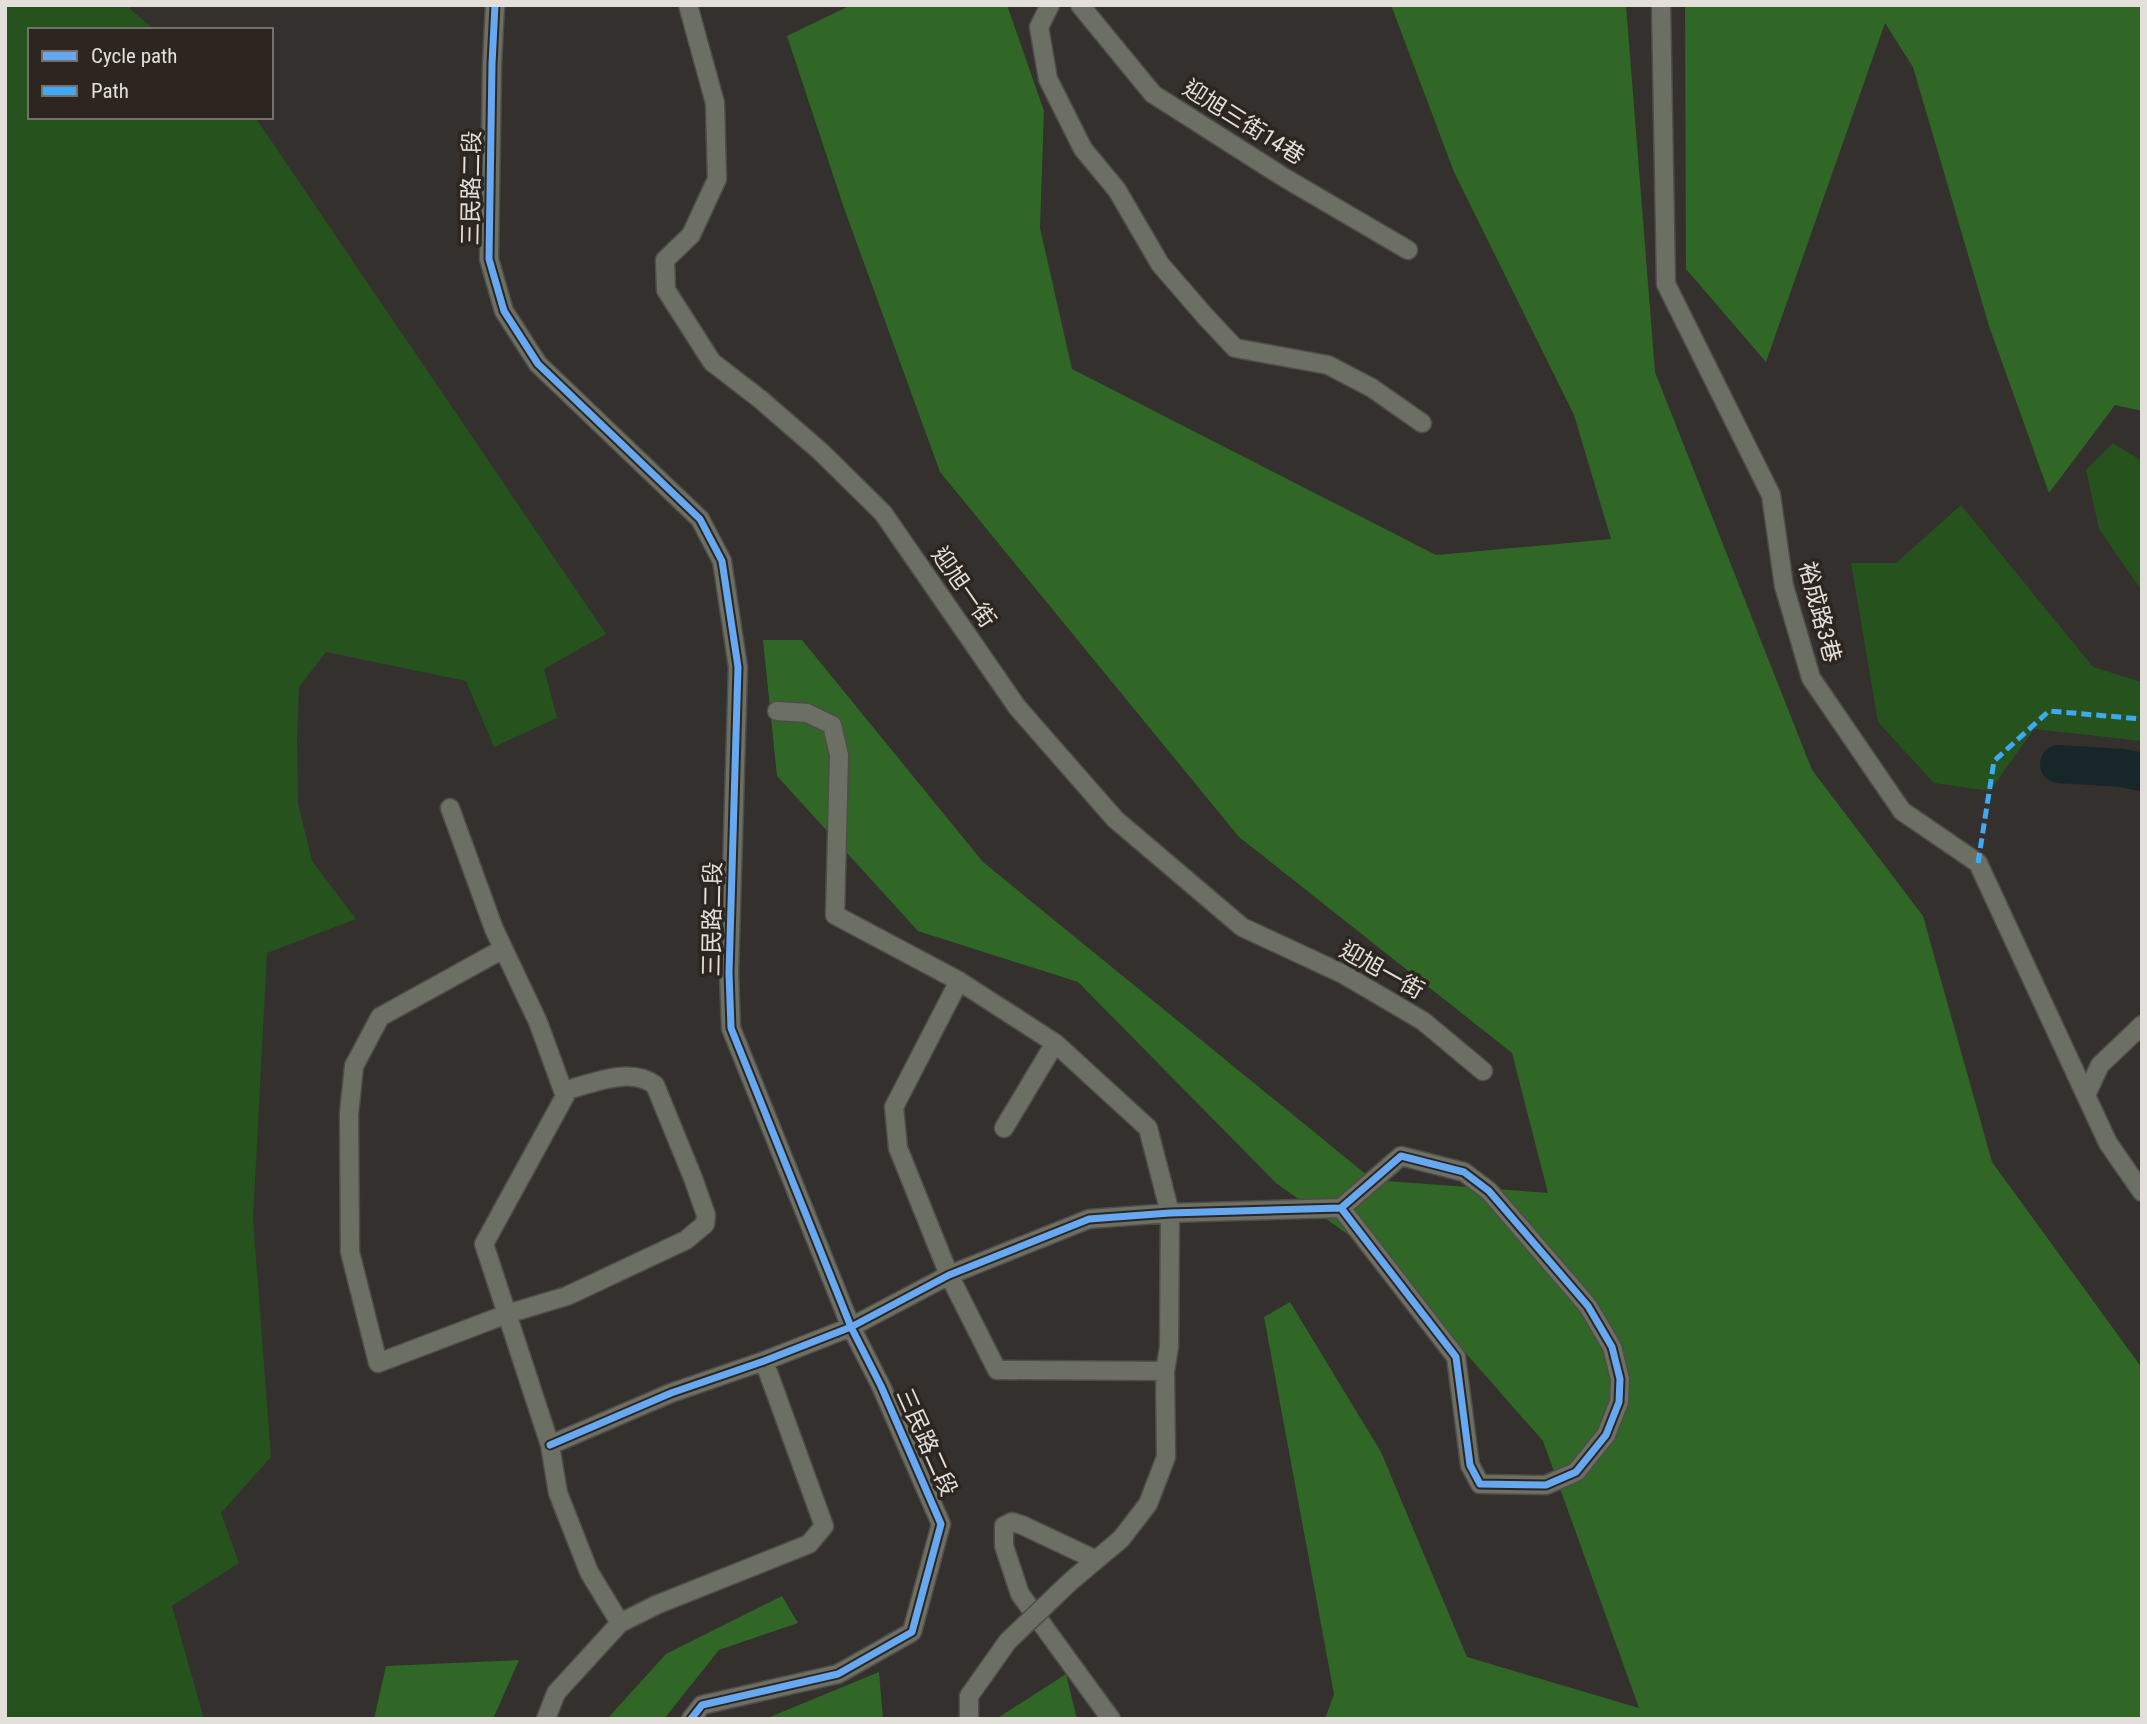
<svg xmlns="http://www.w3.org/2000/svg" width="2147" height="1724" viewBox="0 0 2147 1724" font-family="'Roboto Condensed','Noto Sans TC',sans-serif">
	<rect width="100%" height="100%" fill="#34302d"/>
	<path fill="#26521e" d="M 5,5 L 130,5 L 130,9 L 155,30 L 30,30 L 30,117 L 255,117 L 606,634 L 544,669 L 557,718 L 494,747 L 466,681 L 326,652 L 299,687 L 297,739 L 298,803 L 312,861 L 356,919 L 267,953 L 253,1219 L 271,1457 L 221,1513 L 239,1563 L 172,1606 L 204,1719 L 5,1719 Z
		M 2113,443 L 2142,461 L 2142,591 L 2099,529 L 2086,470 Z
		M 1961,505 L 2093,667 L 2142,682 L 2142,741 L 2034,729 L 1990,791 L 1934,783 L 1878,722 L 1851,563 L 1896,563 Z"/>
	<path fill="#306626" d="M 851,5 L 1007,5 L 1044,111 L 1040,228 L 1072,369 L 1436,555 L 1611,539 L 1574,415 L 1454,172 L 1391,5 L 1626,5 L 1655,372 L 1812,770 L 1923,916 L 1992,1162 L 2142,1368 L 2142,1719 L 1325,1719 L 1334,1694 L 1264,1317 L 1290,1302 L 1381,1452 L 1467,1657 L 1639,1708 L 1543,1441 L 1385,1261 L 1276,1183 L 1078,982 L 918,931 L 777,776 L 763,640 L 802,640 L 983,862 L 1373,1180 L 1548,1193 L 1512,1053 L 1239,837 L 940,472 L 844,208 L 787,36 Z
		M 1685,5 L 2142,5 L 2142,411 L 2115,405 L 2049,493 L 1989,326 L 1913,67 L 1885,23 L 1766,362 L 1686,269 Z
		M 782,1596 L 798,1623 L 719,1650 L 664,1719 L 607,1719 L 666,1654 Z
		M 519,1660 L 493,1719 L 374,1719 L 386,1666 Z
		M 879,1672 L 883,1719 L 765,1719 Z
		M 1066,1674 L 1077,1719 L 996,1719 Z"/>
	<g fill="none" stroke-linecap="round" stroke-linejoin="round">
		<path stroke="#162629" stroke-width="38" d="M 2059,764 L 2122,768 L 2142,772"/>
		<defs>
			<path id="street" d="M 495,5 L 492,64 L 489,259 L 504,311 L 538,364 L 700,519 L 722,561 L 738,667 L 729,973 L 731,1028 L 851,1327 L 881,1386 L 941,1524 L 912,1632 L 838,1674 L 702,1705 L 691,1719
				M 688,5 L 715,103 L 717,179 L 691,235 L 665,260 L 666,290 L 712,362 L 760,399 L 820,451 L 883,513 L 1017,707 L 1115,819 L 1242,927 L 1343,974 L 1423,1021 L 1483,1071
				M 1050,5 L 1039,27 L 1048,79 L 1083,149 L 1117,190 L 1160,264 L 1205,316 L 1235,348 L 1328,365 L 1372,388 L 1422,423
				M 1080,5 L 1153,94 L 1285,178 L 1408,250
				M 1661,5 L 1666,284 L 1771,495 L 1784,586 L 1811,678 L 1902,811 L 1978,863 L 2108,1143 L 2142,1192
				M 777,711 L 807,713 L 832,725 L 839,755 L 835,915 L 959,981 L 1055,1043 L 1148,1128 L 1170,1213 L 1169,1347 L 1165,1371 L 1166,1457 L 1148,1504 L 1121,1539 L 1071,1581
				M 450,808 L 494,929 L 538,1022 L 565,1096 L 484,1244 L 550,1445 L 558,1493 L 589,1572 L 620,1623 L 556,1693 L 546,1719
				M 503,949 L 380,1017 L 354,1066 L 349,1114 L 350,1252 L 378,1363 L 507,1314 L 567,1296 L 686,1240 L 705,1224 L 706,1215 L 693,1178 L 655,1085 C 630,1066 591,1084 563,1091
				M 959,981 L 894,1107 L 898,1148 L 949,1275 L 997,1370 L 1165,1371
				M 2086,1095 L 2100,1065 L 2142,1025
				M 1004,1128 L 1055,1043
				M 550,1445 L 671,1393 L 764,1361 L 851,1327 L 949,1275 L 1089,1219 L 1170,1213 L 1341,1208 L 1401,1156 L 1464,1172 L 1489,1191 L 1588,1306 L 1612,1347 L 1620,1379 L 1619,1402 L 1606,1435 L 1576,1472 L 1546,1485 L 1480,1484 L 1470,1465 L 1456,1357 L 1341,1208
				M 1094,1559 L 1022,1525 L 1012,1522 L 1004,1526 L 1004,1546 L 1020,1594 L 1111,1719
				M 620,1623 L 656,1605 L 809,1544 L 824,1526 L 764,1361
				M 969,1719 L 969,1696 L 1008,1641"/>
		</defs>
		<use href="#street" stroke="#4f4c4a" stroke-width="21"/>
		<use href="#street" stroke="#6c6f63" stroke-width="18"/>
		<defs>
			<path id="street-bridge" d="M 1008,1641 L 1071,1581"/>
		</defs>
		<use href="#street-bridge" stroke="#4f4c4a" stroke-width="21" stroke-linecap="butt"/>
		<use href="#street-bridge" stroke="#6c6f63" stroke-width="18"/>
		<path stroke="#3fa9f5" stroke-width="5" stroke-dasharray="10 5" stroke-linecap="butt" d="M 1978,863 L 1994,761 L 2049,711 L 2142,719"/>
		<defs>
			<path id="cycleway" d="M 495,5 L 492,64 L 489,259 L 504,311 L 538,364 L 700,519 L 722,561 L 738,667 L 729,973 L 731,1028 L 851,1327 L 881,1386 L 941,1524 L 912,1632 L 838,1674 L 702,1705 L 691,1719
				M 550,1445 L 671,1393 L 764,1361 L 851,1327 L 949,1275 L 1089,1219 L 1170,1213 L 1341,1208 L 1401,1156 L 1464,1172 L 1489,1191 L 1588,1306 L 1612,1347 L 1620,1379 L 1619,1402 L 1606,1435 L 1576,1472 L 1546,1485 L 1480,1484 L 1470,1465 L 1456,1357 L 1341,1208"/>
		</defs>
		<use href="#cycleway" stroke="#2d2620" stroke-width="11"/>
		<use href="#cycleway" stroke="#66a8f1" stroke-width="7"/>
	</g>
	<g text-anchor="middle" stroke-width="7" stroke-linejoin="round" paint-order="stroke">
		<g font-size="23" fill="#e3dfdb" stroke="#2d2620">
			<text transform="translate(1244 122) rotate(32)" y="8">迎旭三街14巷</text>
			<text transform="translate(471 188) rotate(-89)" y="8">三民路二段</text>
			<text transform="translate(964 587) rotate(55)" y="8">迎旭一街</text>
			<text transform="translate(1820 612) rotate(75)" y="8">裕成路3巷</text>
			<text transform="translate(712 919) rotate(-89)" y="8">三民路二段</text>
			<text transform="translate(1382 970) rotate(29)" y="8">迎旭一街</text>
			<text transform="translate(927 1442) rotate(66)" y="8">三民路二段</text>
		</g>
	</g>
	<rect width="2147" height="1724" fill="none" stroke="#e3dfdb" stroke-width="14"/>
	<rect x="28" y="28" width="245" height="91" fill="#2d2620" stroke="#76706b" stroke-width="2"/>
	<rect x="42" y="51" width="35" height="10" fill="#66a8f1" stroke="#76706b" stroke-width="2"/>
	<text x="91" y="63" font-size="21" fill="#e3dfdb">Cycle path</text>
	<rect x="42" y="86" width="35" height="10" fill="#3fa9f5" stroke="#76706b" stroke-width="2"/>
	<text x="91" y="98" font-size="21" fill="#e3dfdb">Path</text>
</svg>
